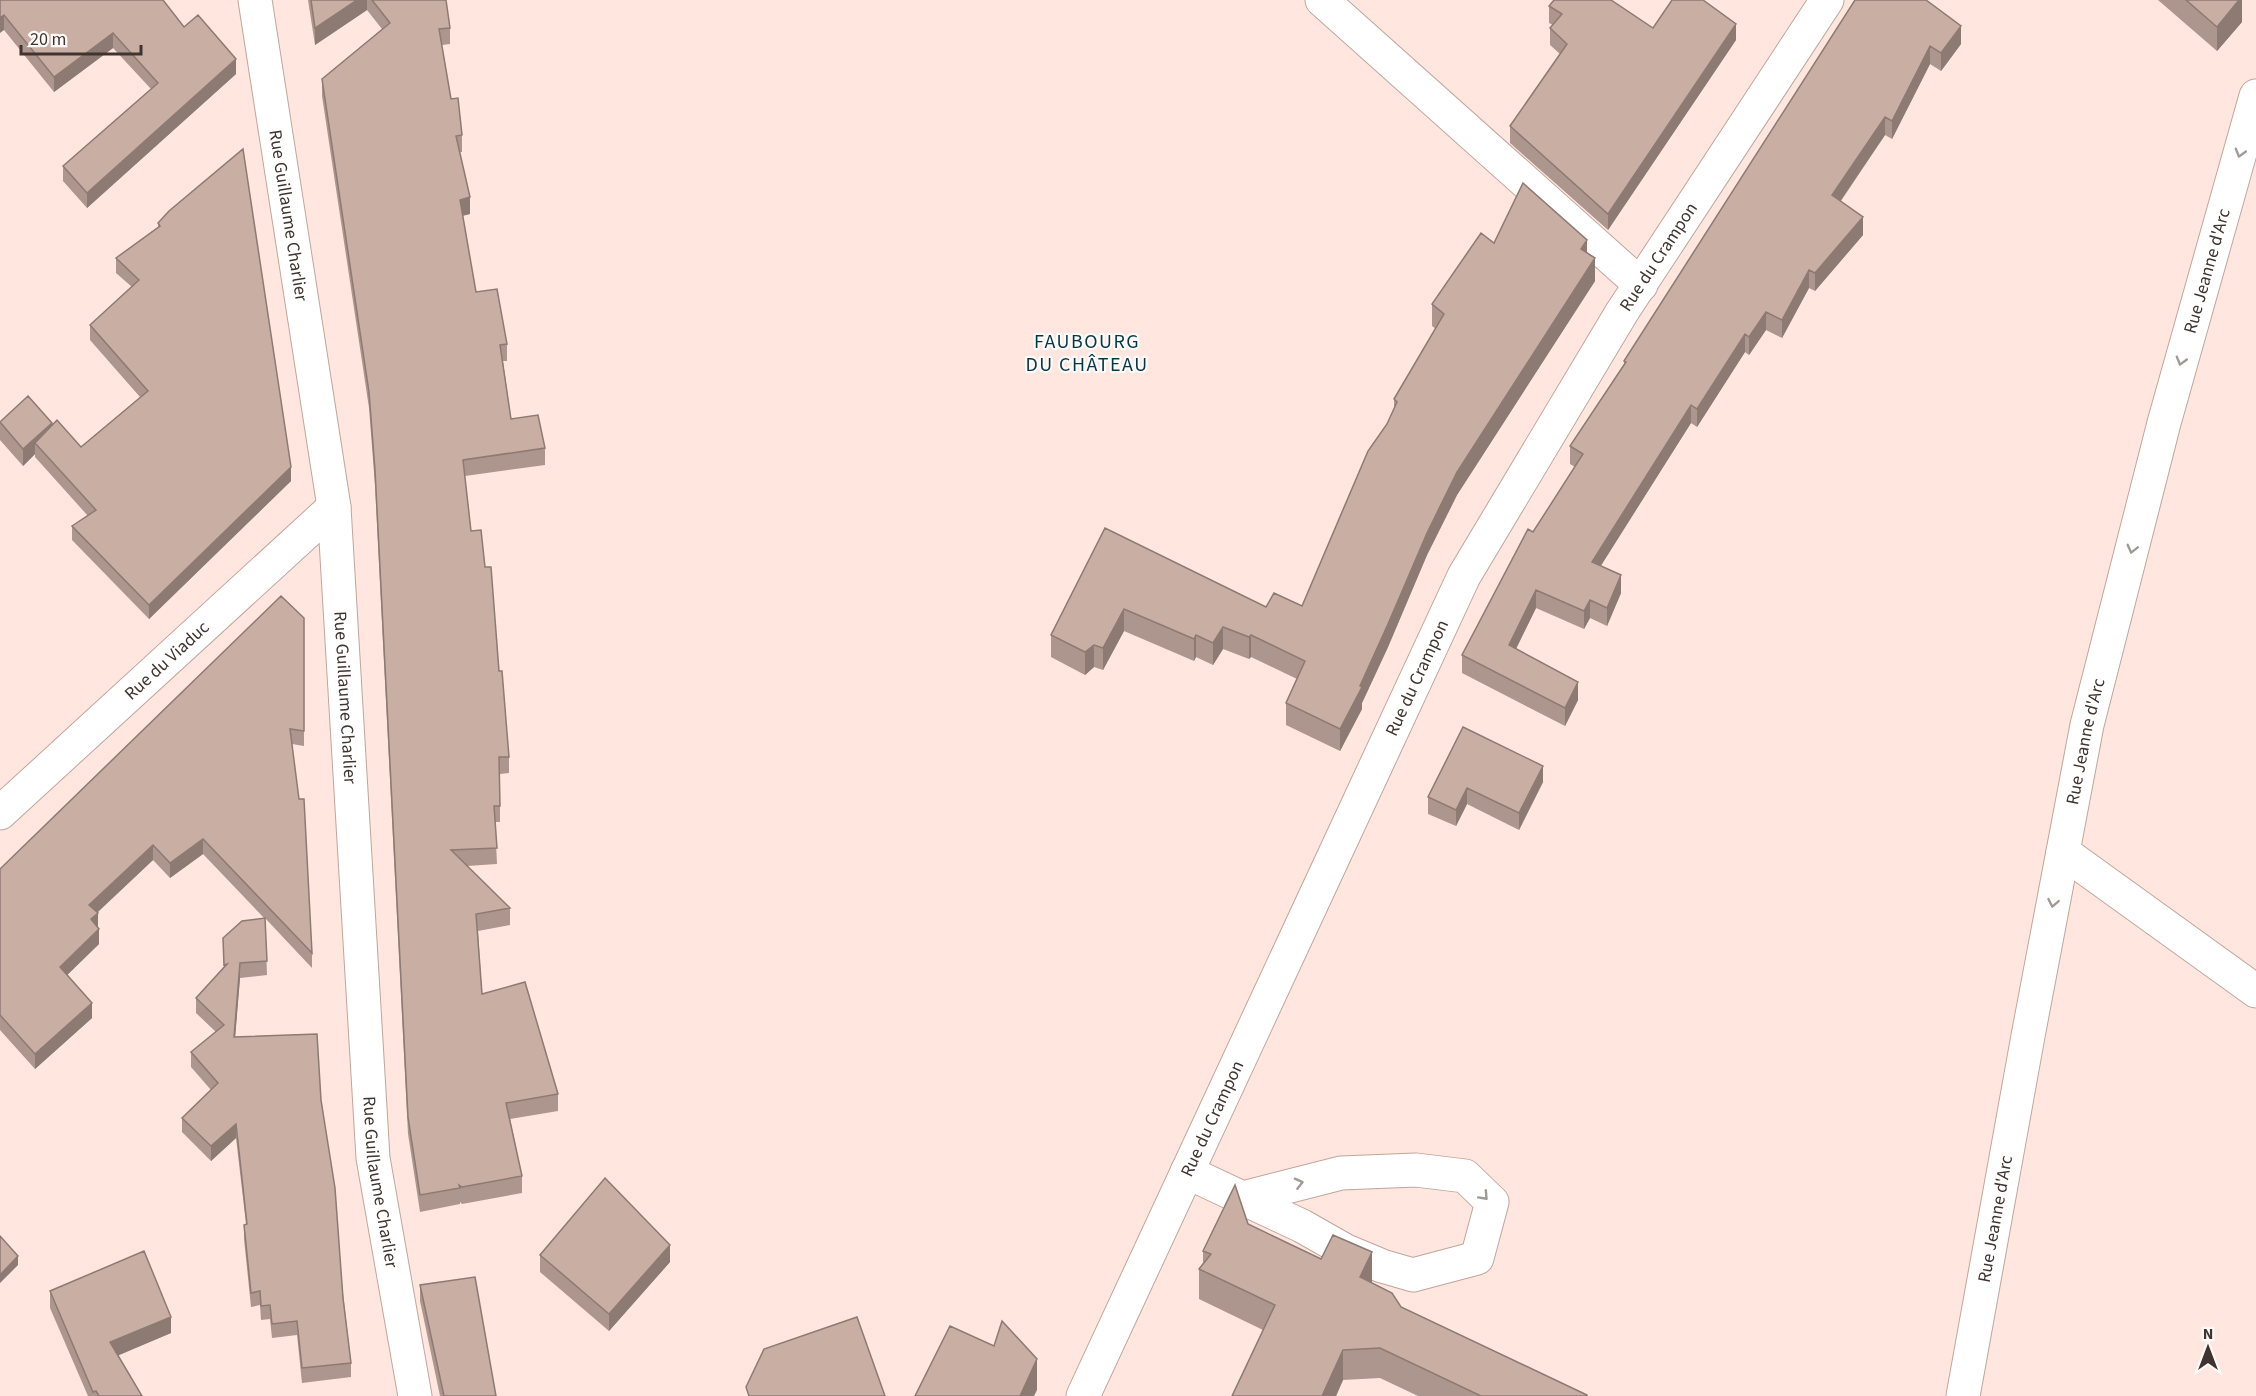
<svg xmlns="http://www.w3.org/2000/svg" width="2256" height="1396" viewBox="0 0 2256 1396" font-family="'Source Sans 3',sans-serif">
	<rect width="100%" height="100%" fill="#ffe7df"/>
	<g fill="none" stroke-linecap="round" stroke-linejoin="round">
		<defs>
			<g id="minor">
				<path id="s1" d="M 255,0 L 334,507 L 373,1158 L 415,1396"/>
				<path d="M 1322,0 L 1641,285"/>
				<path id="s2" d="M 0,813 L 334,507"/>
				<path d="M 2063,852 L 2256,991"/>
				<path d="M 1187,1172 L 1302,1226 L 1346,1251 L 1382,1266 L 1413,1275 L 1477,1258 L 1492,1202 L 1465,1176 L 1416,1170 L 1341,1173 L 1243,1198"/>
				<path id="s3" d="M 1083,1396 L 1464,576 L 1622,312 L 1827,0"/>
				<path id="s4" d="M 1963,1396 L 2028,1036 L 2087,725 L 2164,423 L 2256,96"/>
			</g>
		</defs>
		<use href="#minor" stroke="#c0a59b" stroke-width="35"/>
		<use href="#minor" stroke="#fff" stroke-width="33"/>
	</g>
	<path fill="#ad968d" d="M 0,0 L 184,27 L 236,74 L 87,208 L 63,181 L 63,166 L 151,89 L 113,48 L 54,92 L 4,30 Z
		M 308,0 L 446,0 L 450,28 L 450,44 L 442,45 L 451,99 L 462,135 L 462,152 L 460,152 L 470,214 L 463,216 L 476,292 L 507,344 L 507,361 L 503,361 L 511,419 L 545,448 L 545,465 L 465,476 L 471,531 L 499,671 L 509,757 L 509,773 L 500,774 L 500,822 L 495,822 L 497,864 L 467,866 L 510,908 L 510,925 L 478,931 L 482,994 L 558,1094 L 558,1111 L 510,1119 L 522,1176 L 522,1193 L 462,1204 L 460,1202 L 460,1204 L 420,1212 L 408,1134 L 375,486 L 369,408 L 322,96 L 322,79 L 382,29 L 367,10 L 315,45 Z
		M 1855,0 L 1961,44 L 1941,71 L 1930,64 L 1892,139 L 1885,135 L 1841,201 L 1863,235 L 1815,291 L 1809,288 L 1782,338 L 1766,330 L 1749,355 L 1745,352 L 1697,427 L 1691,423 L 1600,566 L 1621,593 L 1607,626 L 1590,618 L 1584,629 L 1536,608 L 1516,649 L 1578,700 L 1565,726 L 1462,673 L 1462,655 L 1533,532 L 1575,467 L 1570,464 L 1570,446 L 1624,364 L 1624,361 Z
		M 2158,0 L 2242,0 L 2242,22 L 2217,51 Z
		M 1549,6 L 1653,28 L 1736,40 L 1608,230 L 1510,143 L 1510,126 L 1560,54 L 1550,45 L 1550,28 L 1553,25 L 1549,23 Z
		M 158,223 L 291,481 L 149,619 L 72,540 L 72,526 L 88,516 L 35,457 L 35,454 L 23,466 L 0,440 L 0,422 L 52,425 L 81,447 L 140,397 L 90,340 L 90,325 L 132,287 L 116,273 L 116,258 L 158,227 Z
		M 1494,243 L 1587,253 L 1595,281 L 1457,495 L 1427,555 L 1388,647 L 1362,703 L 1362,709 L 1340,751 L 1286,725 L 1286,703 L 1297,679 L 1251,657 L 1249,659 L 1223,649 L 1213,665 L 1196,657 L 1194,661 L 1124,631 L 1103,670 L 1094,667 L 1085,675 L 1051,657 L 1051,635 L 1105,528 L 1266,607 L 1302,606 L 1387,424 L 1394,408 L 1394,399 L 1436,329 L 1432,326 L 1432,304 Z
		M 304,618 L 304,746 L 292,744 L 312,953 L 312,968 L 265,918 L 267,975 L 240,978 L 235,1037 L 321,1100 L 351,1363 L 351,1377 L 302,1383 L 297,1335 L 272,1338 L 270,1319 L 261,1320 L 260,1305 L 251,1307 L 244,1239 L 244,1225 L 246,1224 L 236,1138 L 211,1161 L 182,1132 L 182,1118 L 211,1090 L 191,1067 L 191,1052 L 216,1032 L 196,1013 L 196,998 L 224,968 L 223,938 L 264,918 L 203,854 L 170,878 L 153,860 L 97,913 L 99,944 L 67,975 L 92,1018 L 35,1069 L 0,1030 L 0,869 Z
		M 1463,727 L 1543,782 L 1519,830 L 1467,804 L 1456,826 L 1428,814 L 1428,797 Z
		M 1248,1224 L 1372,1283 L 1401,1307 L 1587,1396 L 1418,1396 L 1380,1378 L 1343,1380 L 1336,1396 L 1232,1396 L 1263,1330 L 1199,1299 L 1199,1269 L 1203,1263 L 1203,1251 Z
		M 540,1255 L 670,1262 L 609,1331 L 540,1272 Z
		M 420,1285 L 496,1396 L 440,1396 L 420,1301 Z
		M 50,1291 L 171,1333 L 118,1355 L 142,1396 L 88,1396 L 50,1308 Z"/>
	<path fill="#8d7a73" d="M 357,0 L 367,0 L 367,10 L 315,45 L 315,28 Z
		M 2239,0 L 2242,0 L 2242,22 L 2217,51 L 2217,27 Z
		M 4,15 L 4,30 L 0,33 L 0,18 Z
		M 1736,24 L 1736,40 L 1608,230 L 1608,214 Z
		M 1961,26 L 1961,44 L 1941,71 L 1941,53 Z
		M 113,33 L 113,48 L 54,92 L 54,77 Z
		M 1930,46 L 1930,64 L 1892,139 L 1892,121 Z
		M 236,59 L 236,74 L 87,208 L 87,193 Z
		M 1885,117 L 1885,135 L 1832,213 L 1832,195 Z
		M 470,197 L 470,214 L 460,216 L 460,200 Z
		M 1863,217 L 1863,235 L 1815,291 L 1815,273 Z
		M 1587,240 L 1587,262 L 1581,249 Z
		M 1595,258 L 1595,281 L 1457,495 L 1427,555 L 1388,647 L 1362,703 L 1362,709 L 1340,751 L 1340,729 L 1427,533 L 1457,472 Z
		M 1809,270 L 1809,288 L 1782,338 L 1782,320 Z
		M 1766,312 L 1766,330 L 1749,355 L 1749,337 Z
		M 1745,334 L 1745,352 L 1697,427 L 1697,409 Z
		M 1691,405 L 1691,423 L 1592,580 L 1592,562 Z
		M 52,423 L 52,439 L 35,443 L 35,454 L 23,466 L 23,449 Z
		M 291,467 L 291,481 L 149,619 L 149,605 Z
		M 1621,575 L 1621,593 L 1607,626 L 1607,608 Z
		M 1536,590 L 1536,608 L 1509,663 L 1509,645 Z
		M 1590,600 L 1590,618 L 1584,629 L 1584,611 Z
		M 1124,609 L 1124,631 L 1103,670 L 1103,648 Z
		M 1223,627 L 1223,649 L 1213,665 L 1213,643 Z
		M 1196,635 L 1196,657 L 1194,661 L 1194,639 Z
		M 1251,635 L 1251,657 L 1249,659 L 1249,637 Z
		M 1094,645 L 1094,667 L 1085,675 L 1085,652 Z
		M 1578,682 L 1578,700 L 1565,726 L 1565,708 Z
		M 1543,766 L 1543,782 L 1519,830 L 1519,813 Z
		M 1467,788 L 1467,804 L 1456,826 L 1456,810 Z
		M 203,839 L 203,854 L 170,878 L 170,863 Z
		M 153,845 L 153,860 L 89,920 L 89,905 Z
		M 98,913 L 98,928 L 91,919 Z
		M 99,929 L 99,944 L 60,982 L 60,967 Z
		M 240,963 L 240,978 L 234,1051 L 234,1037 Z
		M 92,1003 L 92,1018 L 35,1069 L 35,1054 Z
		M 236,1124 L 236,1138 L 211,1161 L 211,1146 Z
		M 670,1245 L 670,1262 L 609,1331 L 609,1314 Z
		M 1372,1252 L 1372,1282 L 1360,1307 L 1360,1277 Z
		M 18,1256 L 18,1265 L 0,1283 L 0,1275 Z
		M 171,1317 L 171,1333 L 110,1359 L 110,1342 Z
		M 1343,1350 L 1343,1380 L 1336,1396 L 1322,1396 Z
		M 1037,1359 L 1037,1390 L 1034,1396 L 1020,1396 Z"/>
	<path fill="#c9aea4" stroke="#8d7a73" stroke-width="1.5" d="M 0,0 L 163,0 L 184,27 L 198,15 L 236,59 L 87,193 L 63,166 L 158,83 L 113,33 L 54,77 L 4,15 L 0,18 Z
		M 311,0 L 357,0 L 315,28 Z
		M 372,0 L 446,0 L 450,28 L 439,29 L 451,99 L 458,98 L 462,135 L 456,136 L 470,197 L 460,200 L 476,292 L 497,289 L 507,344 L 500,345 L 511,419 L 538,415 L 545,448 L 463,460 L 471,531 L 481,530 L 485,567 L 491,567 L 499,671 L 502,671 L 509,757 L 499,757 L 500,806 L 494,806 L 497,848 L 451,850 L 510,908 L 476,914 L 482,994 L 525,982 L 558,1094 L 506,1103 L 522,1176 L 462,1187 L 459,1185 L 460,1188 L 420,1195 L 408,1117 L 375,470 L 369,392 L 322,79 L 390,23 Z
		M 1554,0 L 1611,0 L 1653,28 L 1672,0 L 1703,0 L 1736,24 L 1608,214 L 1510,126 L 1567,44 L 1550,28 L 1562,14 L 1549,6 Z
		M 1855,0 L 1926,0 L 1961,26 L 1941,53 L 1930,46 L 1892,121 L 1885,117 L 1832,195 L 1863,217 L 1815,273 L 1809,270 L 1782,320 L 1766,312 L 1749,337 L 1745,334 L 1697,409 L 1691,405 L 1592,562 L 1621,575 L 1607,608 L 1590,600 L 1584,611 L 1536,590 L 1509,645 L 1578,682 L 1565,708 L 1462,655 L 1528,529 L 1533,532 L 1583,454 L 1570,446 L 1626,362 L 1624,361 Z
		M 2186,0 L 2239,0 L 2217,27 Z
		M 243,149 L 291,467 L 149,605 L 72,526 L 96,510 L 35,443 L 57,420 L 81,447 L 148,391 L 90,325 L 139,280 L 116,258 L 160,226 L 158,223 L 169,211 Z
		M 1523,183 L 1587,240 L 1581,249 L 1595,258 L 1457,472 L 1427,533 L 1388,624 L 1360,686 L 1362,687 L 1340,729 L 1286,703 L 1305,661 L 1251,635 L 1249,637 L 1223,627 L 1213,643 L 1196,635 L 1194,639 L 1124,609 L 1103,648 L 1094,645 L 1085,652 L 1051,635 L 1105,528 L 1266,607 L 1274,593 L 1302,606 L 1368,451 L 1387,424 L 1397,402 L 1394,399 L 1444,314 L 1432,304 L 1481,233 L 1494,243 Z
		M 28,396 L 52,423 L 23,449 L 0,422 Z
		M 281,596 L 304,618 L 304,731 L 290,729 L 299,799 L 304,799 L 312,953 L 203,839 L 170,863 L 153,845 L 89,905 L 98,913 L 91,919 L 99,929 L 60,967 L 92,1003 L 35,1054 L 0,1015 L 0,869 Z
		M 1463,727 L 1543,766 L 1519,813 L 1467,788 L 1456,810 L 1428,797 Z
		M 265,918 L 267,961 L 240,963 L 234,1037 L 317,1034 L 321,1100 L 335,1188 L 343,1298 L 351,1363 L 302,1368 L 297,1321 L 272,1324 L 270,1305 L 261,1306 L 260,1291 L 251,1293 L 244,1225 L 247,1224 L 236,1124 L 211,1146 L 182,1118 L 218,1083 L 191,1052 L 224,1025 L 196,998 L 227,964 L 224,965 L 223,938 L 242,921 Z
		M 605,1178 L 670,1245 L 609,1314 L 540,1255 Z
		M 1235,1185 L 1248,1224 L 1321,1259 L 1333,1235 L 1372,1252 L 1360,1277 L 1392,1293 L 1401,1307 L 1587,1395 L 1587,1396 L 1481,1396 L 1380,1348 L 1343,1350 L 1322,1396 L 1232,1396 L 1275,1305 L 1199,1269 L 1211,1254 L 1203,1251 Z
		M 0,1236 L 18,1256 L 0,1275 Z
		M 144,1251 L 171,1317 L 110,1342 L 142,1396 L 99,1396 L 96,1391 L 93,1392 L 50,1291 Z
		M 475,1277 L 496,1396 L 444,1396 L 420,1285 Z
		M 857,1317 L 885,1396 L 749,1396 L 746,1387 L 764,1349 Z
		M 1002,1321 L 1037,1359 L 1020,1396 L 915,1396 L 950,1326 L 994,1346 Z"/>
	<defs><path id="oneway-chevron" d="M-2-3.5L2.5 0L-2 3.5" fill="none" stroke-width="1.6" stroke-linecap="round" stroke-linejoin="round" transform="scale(1.5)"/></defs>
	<g stroke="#9f9a98">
		<use href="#oneway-chevron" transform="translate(2240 153) rotate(106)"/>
		<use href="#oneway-chevron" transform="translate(2181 361) rotate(106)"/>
		<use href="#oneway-chevron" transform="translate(2132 549) rotate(104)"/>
		<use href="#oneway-chevron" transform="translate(2053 903) rotate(101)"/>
		<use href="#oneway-chevron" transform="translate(1299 1183) rotate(-14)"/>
		<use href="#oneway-chevron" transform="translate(1484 1196) rotate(47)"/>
	</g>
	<g text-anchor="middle" stroke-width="4.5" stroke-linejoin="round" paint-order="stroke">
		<g font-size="18" fill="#3f3430" stroke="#fff9f7">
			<text dy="6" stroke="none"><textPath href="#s1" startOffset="218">Rue Guillaume Charlier</textPath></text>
			<text dy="6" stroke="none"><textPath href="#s3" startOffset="1278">Rue du Crampon</textPath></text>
			<text dy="6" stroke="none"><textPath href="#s4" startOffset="1152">Rue Jeanne d'Arc</textPath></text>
			<text dy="6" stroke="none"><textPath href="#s2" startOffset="226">Rue du Viaduc</textPath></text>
			<text dy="6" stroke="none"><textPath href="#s3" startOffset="792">Rue du Crampon</textPath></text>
			<text dy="6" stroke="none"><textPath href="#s1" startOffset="704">Rue Guillaume Charlier</textPath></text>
			<text dy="6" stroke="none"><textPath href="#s4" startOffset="666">Rue Jeanne d'Arc</textPath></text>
			<text dy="6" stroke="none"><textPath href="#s3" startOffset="306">Rue du Crampon</textPath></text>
			<text dy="6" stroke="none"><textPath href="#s1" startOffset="1190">Rue Guillaume Charlier</textPath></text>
			<text dy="6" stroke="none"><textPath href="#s4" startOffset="180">Rue Jeanne d'Arc</textPath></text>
		</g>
		<g font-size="20" letter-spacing="1.5" fill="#003a49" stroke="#fff9f7">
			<text x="1087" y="348">FAUBOURG<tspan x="1087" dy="23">DU CHÂTEAU</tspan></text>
		</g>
	</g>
	<g transform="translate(2208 1348)" stroke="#fff9f7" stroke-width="4.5" paint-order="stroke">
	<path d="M0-4.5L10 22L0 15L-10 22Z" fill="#3f3430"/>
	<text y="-9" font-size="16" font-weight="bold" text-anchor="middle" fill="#3f3430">N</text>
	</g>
	<path d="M21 45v9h120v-9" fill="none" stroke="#3f3430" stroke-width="3"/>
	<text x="30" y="45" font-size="18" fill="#3f3430" stroke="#fff9f7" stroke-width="4.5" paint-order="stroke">20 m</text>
</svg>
